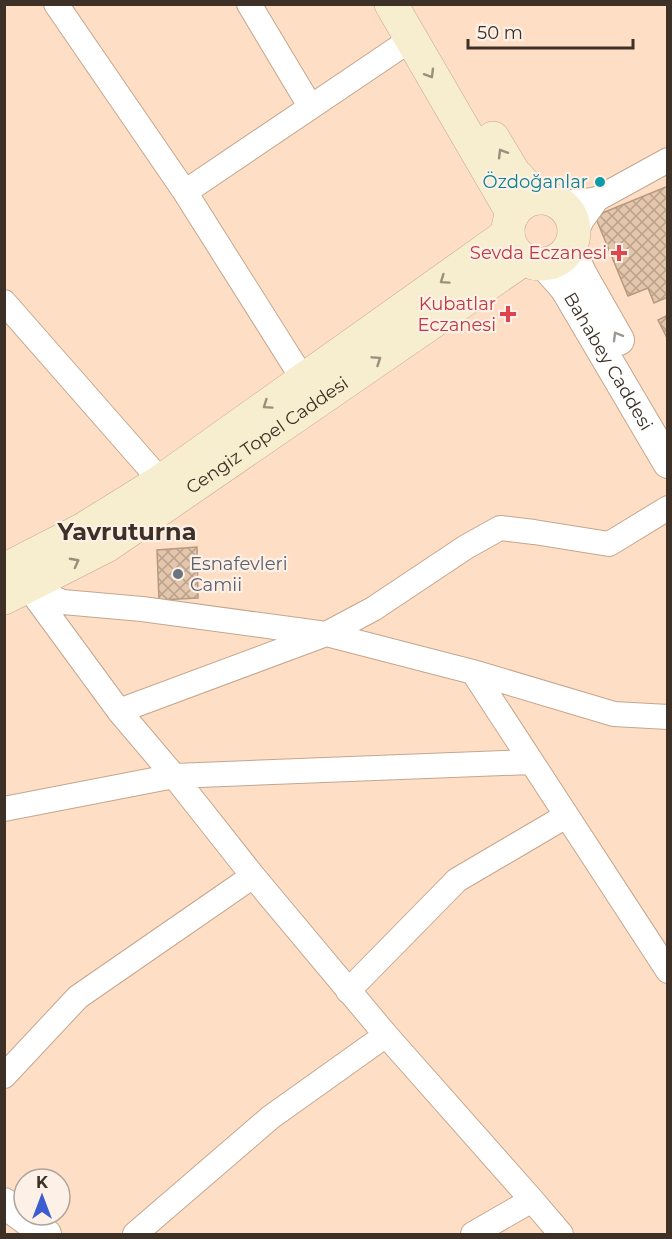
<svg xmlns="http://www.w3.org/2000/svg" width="672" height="1239" viewBox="0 0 672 1239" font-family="Montserrat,sans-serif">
	<defs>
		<pattern id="building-cross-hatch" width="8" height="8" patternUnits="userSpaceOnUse" patternTransform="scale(1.5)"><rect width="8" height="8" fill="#e3c6ab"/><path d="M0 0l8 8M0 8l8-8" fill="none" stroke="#b9a18b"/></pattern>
	</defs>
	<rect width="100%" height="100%" fill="#fedfc5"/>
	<path fill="url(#building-cross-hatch)" stroke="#b59a80" stroke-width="1.5" d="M 668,186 L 668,297 L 654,303 L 648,288 L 628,296 L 595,216 Z
		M 668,315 L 668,340 L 658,320 Z
		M 197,547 L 198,598 L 159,600 L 157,550 Z"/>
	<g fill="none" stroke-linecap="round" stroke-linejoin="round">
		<defs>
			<path id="minor" d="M 56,4 L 185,192 L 303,379
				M 249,4 L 310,106
				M 185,192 L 410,40
				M 559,202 L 579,202 L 597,199 L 668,160
				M 573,238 L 582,220 L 597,199
				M 4,302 L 161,481
				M 28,587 L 119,711 L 174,776 L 253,876 L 386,1035 L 532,1200 L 561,1234
				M 29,588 L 63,602 L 142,609 L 326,634 L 473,672 L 614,714 L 668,717
				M 473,672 L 668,971
				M 119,711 L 326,634 L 373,609 L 466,547 L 500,528 L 534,532 L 609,544 L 668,508
				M 4,809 L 174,776 L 531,762
				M 348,991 L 457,880 L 566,816
				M 4,1076 L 78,997 L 253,876
				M 135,1234 L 271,1117 L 386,1035
				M 473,1234 L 532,1200"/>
			<g id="tertiary">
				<path d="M 569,247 L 582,275 L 619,340"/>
				<path id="s1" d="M 544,264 L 565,288 L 668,463"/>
				<path d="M 4,1203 L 46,1234"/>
			</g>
			<g id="secondary">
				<path d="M 391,4 L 513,214"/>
				<path d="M 493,138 L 514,173 L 538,198"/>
				<circle cx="541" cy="231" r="33"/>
				<path d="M 4,570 L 82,530 L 161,481 L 508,234"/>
				<path id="s2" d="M 4,598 L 108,545 L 524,259"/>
			</g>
		</defs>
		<use href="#minor" stroke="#c4a68e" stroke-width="26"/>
		<use href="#tertiary" stroke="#c4a68e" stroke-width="32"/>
		<use href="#secondary" stroke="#c4a68e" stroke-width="34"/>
		<use href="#minor" stroke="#fff" stroke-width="24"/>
		<use href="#tertiary" stroke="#fff" stroke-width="30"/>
		<use href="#secondary" stroke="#f7edcf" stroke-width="33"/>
	</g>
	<defs><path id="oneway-chevron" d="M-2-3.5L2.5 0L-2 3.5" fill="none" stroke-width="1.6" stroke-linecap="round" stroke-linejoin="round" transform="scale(1.5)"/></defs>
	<g stroke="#9a8f7b">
		<use href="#oneway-chevron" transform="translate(430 74) rotate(59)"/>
		<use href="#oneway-chevron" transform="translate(502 153) rotate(-121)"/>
		<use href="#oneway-chevron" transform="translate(444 280) rotate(145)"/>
		<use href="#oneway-chevron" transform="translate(377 360) rotate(-34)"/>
		<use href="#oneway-chevron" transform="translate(267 405) rotate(145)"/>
		<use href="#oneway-chevron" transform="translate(75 562) rotate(-28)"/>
	</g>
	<use stroke="#9e9893" href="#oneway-chevron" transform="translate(617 336) rotate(-120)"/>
	<circle fill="#0f9aa8" stroke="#fdf0e6" stroke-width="2" cx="600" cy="182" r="6"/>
	<g fill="#e0444e" stroke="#fdf0e6" stroke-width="2">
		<path d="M616 244h6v6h6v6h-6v6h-6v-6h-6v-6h6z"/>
		<path d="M505 305h6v6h6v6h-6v6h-6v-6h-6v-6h6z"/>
	</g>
	<circle fill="#6b7280" stroke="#fdf0e6" stroke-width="2" cx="178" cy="574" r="6"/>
	<g text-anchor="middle" stroke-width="4.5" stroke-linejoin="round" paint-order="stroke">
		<g font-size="18" fill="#0d838f" stroke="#fdf0e6" text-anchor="end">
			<text x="588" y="188">Özdoğanlar</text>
		</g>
		<g font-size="18" fill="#be3a42" stroke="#fdf0e6" text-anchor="end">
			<text x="607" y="259">Sevda Eczanesi</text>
			<text x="496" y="310">Kubatlar<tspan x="496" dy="21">Eczanesi</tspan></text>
		</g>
		<g font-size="18" fill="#3d3127" stroke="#fdf0e6">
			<text dy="6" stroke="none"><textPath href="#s1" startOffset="117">Bahabey Caddesi</textPath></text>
			<text dy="6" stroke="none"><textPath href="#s2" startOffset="310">Cengiz Topel Caddesi</textPath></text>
		</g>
		<g font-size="18" fill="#5b616d" stroke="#fdf0e6" text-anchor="start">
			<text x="190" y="570">Esnafevleri<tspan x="190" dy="21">Camii</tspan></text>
		</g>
		<g font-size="24" font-weight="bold" fill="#3d3127" stroke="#fdf0e6">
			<text x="127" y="540">Yavruturna</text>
		</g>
	</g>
	<rect width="672" height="1239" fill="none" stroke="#3d3127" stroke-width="12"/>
	<g transform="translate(42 1197)"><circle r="28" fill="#fdf0e6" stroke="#b0a49a" stroke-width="1.5"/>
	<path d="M0-4.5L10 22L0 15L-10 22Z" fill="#3c5dcf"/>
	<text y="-9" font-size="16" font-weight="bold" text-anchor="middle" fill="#3d3127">K</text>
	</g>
	<path d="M468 39v9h165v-9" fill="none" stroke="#3d3127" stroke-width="3"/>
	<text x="477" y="39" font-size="18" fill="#3d3127" stroke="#fdf0e6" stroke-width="4.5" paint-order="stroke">50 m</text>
</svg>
